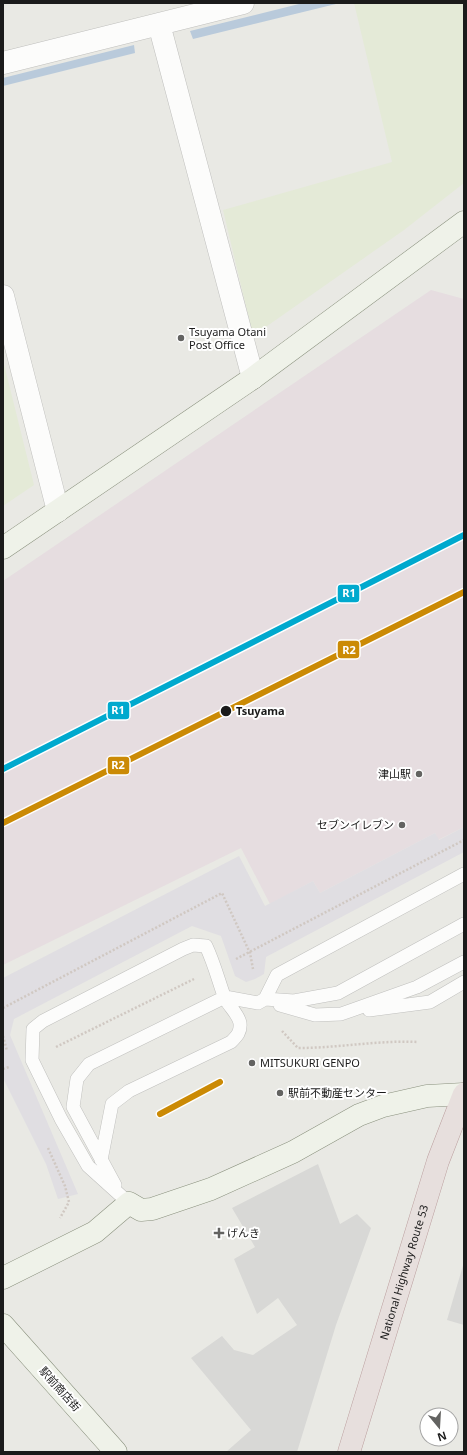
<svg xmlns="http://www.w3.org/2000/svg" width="467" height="1455" viewBox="0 0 467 1455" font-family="'Noto Sans','Noto Sans JP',sans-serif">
	<rect width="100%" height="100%" fill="#e9e9e4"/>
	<path fill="#e6dde0" d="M 431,290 L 464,299 L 464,827 L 438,840 L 435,833 L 320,893 L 313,881 L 270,904 L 241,848 L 3,965 L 3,581 Z"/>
	<path fill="#e4ead7" d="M 354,3 L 464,3 L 464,183 L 404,230 L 253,336 L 223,210 L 392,162 Z
		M 3,360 L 34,485 L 3,506 Z"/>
	<path fill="#d8d8d6" d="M 318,1164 L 340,1224 L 357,1214 L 371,1228 L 336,1325 L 297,1452 L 226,1452 L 251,1430 L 191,1358 L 222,1336 L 234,1350 L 253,1355 L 297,1325 L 278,1298 L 257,1314 L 234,1259 L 255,1247 L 232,1208 Z
		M 464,1262 L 464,1325 L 447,1320 Z"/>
	<path fill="#e0dee2" d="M 464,827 L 464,852 L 266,957 L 264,974 L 255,979 L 246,982 L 235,976 L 221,936 L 192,926 L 14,1019 L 10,1035 L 78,1194 L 58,1199 L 46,1164 L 3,1078 L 3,978 L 239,856 L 265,906 L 313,881 L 320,893 L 435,833 L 439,840 Z"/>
	<path fill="#b9cadb" d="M 303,3 L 340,3 L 193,39 L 190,31 Z
		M 134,45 L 135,53 L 3,86 L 3,78 Z"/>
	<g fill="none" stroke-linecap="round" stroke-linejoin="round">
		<defs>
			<path id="lane" d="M 265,999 L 277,975 L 464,874
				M 280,1005 L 315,1015 L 341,1014 L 417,987 L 464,962
				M 369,1010 L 430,1002 L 464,982
				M 101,1160 L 112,1104 L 129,1091 L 231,1042 C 237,1036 241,1032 240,1023 C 238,1013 228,1006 224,996 C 218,979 214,963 206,946 L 193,945 L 183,949 L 43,1021 L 33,1029 L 32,1060 L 61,1119 L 88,1166 L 129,1203
				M 115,1185 L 73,1107 L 77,1079 L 89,1064 L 225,997 L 258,1003 L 265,999 L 294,1001 L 338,993 L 464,924"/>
			<path id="street" d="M 159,24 L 253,378
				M 3,63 L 243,3
				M 3,296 L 58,511"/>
			<path id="secondary" d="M 3,548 L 253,378 L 464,222
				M 3,1278 L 95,1232 L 129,1203 L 141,1210 L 152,1209 L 211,1189 L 293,1152 L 359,1115 L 383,1106 L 427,1096 L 464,1094
				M 3,1325 L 116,1452"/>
			<g id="highway">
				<path id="s1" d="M 349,1452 L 438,1161 L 464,1094"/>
			</g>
		</defs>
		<use href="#lane" stroke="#c0c0be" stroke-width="14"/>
		<use href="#street" stroke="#c0c0be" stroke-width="23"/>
		<use href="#secondary" stroke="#8a917e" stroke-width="23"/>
		<use href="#highway" stroke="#bb9e9e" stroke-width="23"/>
		<path stroke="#d0c8c2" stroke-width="2.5" stroke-dasharray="2 2" stroke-linecap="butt" d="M 236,959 L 464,840
			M 3,1008 L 222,893 L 250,953 L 253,969
			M 282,1031 L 298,1048 C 339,1048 378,1040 418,1042
			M 3,1036 L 7,1051
			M 56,1047 L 194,979
			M 3,1069 L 9,1067
			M 48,1148 L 65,1186 L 69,1202 L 60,1218"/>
		<use href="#lane" stroke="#fcfcfb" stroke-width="13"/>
		<use href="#street" stroke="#fcfcfb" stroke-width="22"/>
		<use href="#secondary" stroke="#eff2e9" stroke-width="22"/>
		<use href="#highway" stroke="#e7dfdd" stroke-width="22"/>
		<defs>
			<path id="rail-1" d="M 3,769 L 464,535"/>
			<path id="rail-2" d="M 3,823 L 464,592
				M 160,1114 L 220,1082"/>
		</defs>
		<use href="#rail-1" stroke="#fff" stroke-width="9"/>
		<use href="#rail-2" stroke="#fff" stroke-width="9"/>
		<use href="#rail-1" stroke="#00a9ce" stroke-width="6"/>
		<use href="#rail-2" stroke="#cb8a05" stroke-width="6"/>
	</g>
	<g fill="#636361" stroke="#fff" stroke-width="1.5">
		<circle cx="181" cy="338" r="4"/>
		<circle cx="419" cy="774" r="4"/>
		<circle cx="402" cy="825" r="4"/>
		<circle cx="252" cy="1063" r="4"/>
		<circle cx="280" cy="1093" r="4"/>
		<path d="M217 1227h4v4h4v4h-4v4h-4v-4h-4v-4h4z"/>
	</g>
	<circle fill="#1b1b1b" stroke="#fff" stroke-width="1.5" cx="226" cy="711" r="6"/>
	<g text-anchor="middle" stroke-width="4" stroke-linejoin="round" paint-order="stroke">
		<g font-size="11" fill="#1b1b1b" stroke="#fff" text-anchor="start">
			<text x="189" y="336">Tsuyama Otani<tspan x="189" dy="13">Post Office</tspan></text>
			<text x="411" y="778" text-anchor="end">津山駅</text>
			<text x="394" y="829" text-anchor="end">セブンイレブン</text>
			<text x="260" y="1067">MITSUKURI GENPO</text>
			<text x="288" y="1097">駅前不動産センター</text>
			<text x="227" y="1237">げんき</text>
		</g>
		<g font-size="11" font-weight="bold" fill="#1b1b1b" stroke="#fff" text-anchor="start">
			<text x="236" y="715">Tsuyama</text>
		</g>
		<g font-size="11" fill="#1b1b1b" stroke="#fff">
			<text dy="4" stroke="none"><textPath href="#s1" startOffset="188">National Highway Route 53</textPath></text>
			<text transform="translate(60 1389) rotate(48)" y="4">駅前商店街</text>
		</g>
	</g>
	<g stroke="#fff" stroke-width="1.5">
		<rect x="337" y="584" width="23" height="19" rx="4" fill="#00a9ce"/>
		<rect x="337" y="640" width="23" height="19" rx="4" fill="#cb8a05"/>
		<rect x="107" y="701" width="23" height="19" rx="4" fill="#00a9ce"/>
		<rect x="107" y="756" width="23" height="19" rx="4" fill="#cb8a05"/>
	</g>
	<g font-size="11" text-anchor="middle" font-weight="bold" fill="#fff">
		<text x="349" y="597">R1</text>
		<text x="349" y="654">R2</text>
		<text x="118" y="714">R1</text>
		<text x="118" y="769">R2</text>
	</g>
	<rect width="467" height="1455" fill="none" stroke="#1b1b1b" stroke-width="8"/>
	<g transform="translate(439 1427) rotate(162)"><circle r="19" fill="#ffffff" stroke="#a4a4a4"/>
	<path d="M0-3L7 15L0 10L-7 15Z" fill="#636361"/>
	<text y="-6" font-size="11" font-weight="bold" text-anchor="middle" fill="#1b1b1b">N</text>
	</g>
</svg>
